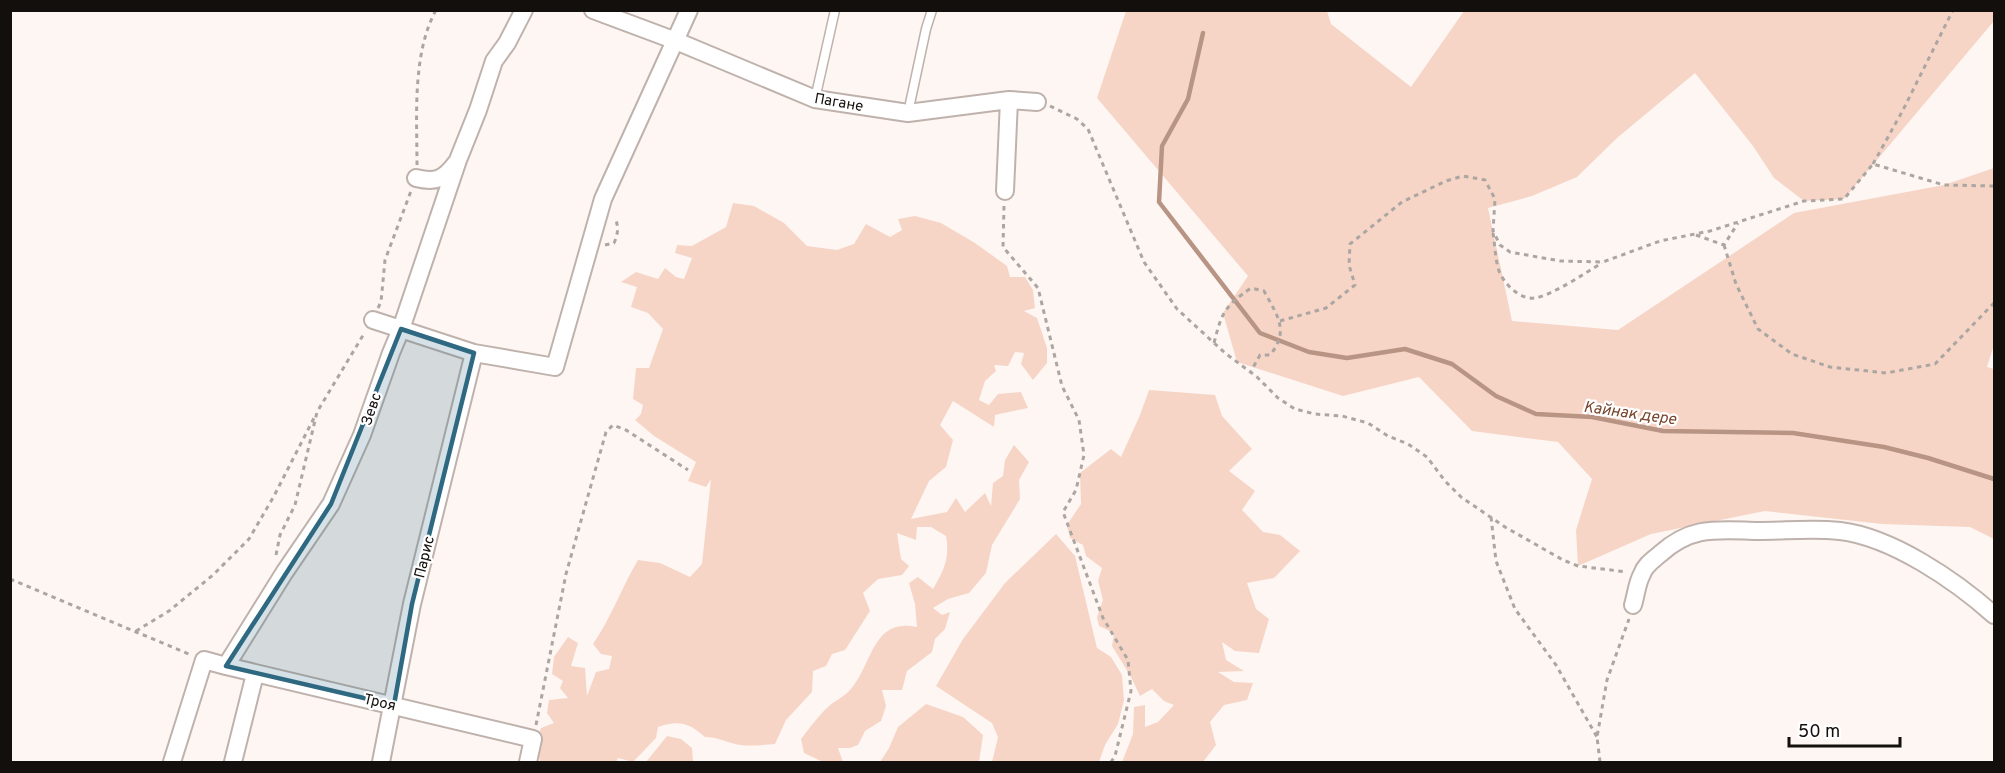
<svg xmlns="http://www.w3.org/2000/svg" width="2005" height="773" viewBox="0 0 2005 773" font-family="Overpass,sans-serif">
	<rect width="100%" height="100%" fill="#fef6f2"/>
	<path fill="#f6d5c7" d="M 1126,11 L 1327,11 L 1331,24 L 1411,87 L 1464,11 L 1994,11 L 1994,21 L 1844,199 L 1804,201 L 1774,178 L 1753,146 L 1695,73 L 1617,138 L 1577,177 L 1532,196 L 1488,208 L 1512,321 L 1618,330 L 1794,213 L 1944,185 L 1994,168 L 1994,345 L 1987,367 L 1994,369 L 1994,539 L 1970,527 L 1882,524 L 1765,511 L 1651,534 L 1578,566 L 1576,530 L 1592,479 L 1558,442 L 1472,431 L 1419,377 L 1343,396 L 1237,362 L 1223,313 L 1248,276 L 1097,98 Z
		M 733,203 L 754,206 L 784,223 L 807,246 L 837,250 L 854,244 L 866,224 L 890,237 L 902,230 L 898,219 L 915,216 L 941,223 L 975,243 L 1007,266 L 1010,277 L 1025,277 L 1033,290 L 1035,308 L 1024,311 L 1037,318 L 1047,348 L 1047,363 L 1033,380 L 1021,364 L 1024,353 L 1015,352 L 1008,366 L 994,365 L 996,371 L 985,381 L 979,400 L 989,405 L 998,394 L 1021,392 L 1028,408 L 995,415 L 994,427 L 953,401 L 940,425 L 953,440 L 946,467 L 929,481 L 911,519 L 947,512 L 956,498 L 965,512 L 985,493 L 991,506 L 993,483 L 1003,476 L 1005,460 L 1014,445 L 1029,462 L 1019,480 L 1020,499 L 992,545 L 986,573 L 969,593 L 948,599 L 933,608 L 942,615 L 950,612 L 945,629 L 935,639 L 932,652 L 907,671 L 902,690 L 882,690 L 886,706 L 881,721 L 865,731 L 858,745 L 850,748 L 838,748 L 843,762 L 823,762 L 804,753 L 801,739 C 809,729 818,716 828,707 C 834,701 844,697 850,690 C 873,664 872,617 917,627 L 915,604 L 909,583 L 918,577 L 933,589 C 944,570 950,558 946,536 L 931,527 L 917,527 L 916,540 L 897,533 L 901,559 L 909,566 L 902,575 L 878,579 L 863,593 L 870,611 L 845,650 L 832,654 L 826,666 L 813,671 L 812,692 L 786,720 L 775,744 C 762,745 748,747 735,744 C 724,741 717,737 705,737 C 689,723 679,720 658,727 L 656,738 L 633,762 L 618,758 L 616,762 L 540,762 L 536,744 L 541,728 L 554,723 L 547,713 L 549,700 L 568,698 L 560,688 L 563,681 L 552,674 L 554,657 L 568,637 L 578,643 L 571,666 L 585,668 L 587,696 L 596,672 L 609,669 L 612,656 L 601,654 L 593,644 C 611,618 622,587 638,560 L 660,563 L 690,577 L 702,564 L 711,479 L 706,487 L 688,481 L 696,462 L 654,436 L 635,420 L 641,414 L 643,405 L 633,399 L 636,368 L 649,368 L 663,329 L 648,313 L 631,307 L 637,287 L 621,282 L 636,272 L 658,279 L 665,268 L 676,277 L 684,279 L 692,258 L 675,253 L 677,245 L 692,246 L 726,227 Z
		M 1149,390 L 1215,395 L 1222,416 L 1252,449 L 1229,471 L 1255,491 L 1242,510 L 1263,532 L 1280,535 L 1300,551 L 1274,578 L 1247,583 L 1256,609 L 1269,619 L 1259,653 L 1235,651 L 1222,642 L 1226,660 L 1244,671 L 1218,672 L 1234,682 L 1253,683 L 1247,700 L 1224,705 L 1210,722 L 1216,745 L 1203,762 L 1122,762 L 1133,734 L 1134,707 L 1145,705 L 1145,727 L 1158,722 L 1174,705 L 1164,701 L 1152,689 L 1140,696 L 1131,677 L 1112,646 L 1114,633 L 1099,626 L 1097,617 L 1103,600 L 1098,581 L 1102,568 L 1086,556 L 1083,545 L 1070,538 L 1067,525 L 1081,504 L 1080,473 L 1111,449 L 1121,457 L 1140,415 Z
		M 1056,534 L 1075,556 L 1097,648 L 1111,657 L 1122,675 L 1124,700 L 1118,724 L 1105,745 L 1099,762 L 992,762 L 998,737 L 992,723 L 936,686 L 963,639 L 1005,583 Z
		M 926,704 L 963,717 L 983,735 L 979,762 L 880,762 L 889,748 L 898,727 Z
		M 667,736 L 681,739 L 692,748 L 693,761 L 695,762 L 646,762 Z"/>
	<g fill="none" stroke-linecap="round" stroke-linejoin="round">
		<path stroke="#b89484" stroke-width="4.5" d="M 1203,33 L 1188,99 L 1162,146 L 1159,202 L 1260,333 L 1309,352 L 1347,358 L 1405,349 L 1452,364 L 1496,396 L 1536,414 L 1592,417 L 1663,431 L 1793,433 L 1884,447 L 1928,458 L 1994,479"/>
		<defs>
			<path id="lane" d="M 815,99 L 835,10
				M 908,113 L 926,29 L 932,10"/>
			<path id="street" d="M 593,10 L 676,41 L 815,99 L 908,113 L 1009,100 L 1005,191
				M 1009,100 L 1037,102
				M 416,178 C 436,183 444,179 456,163
				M 373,320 L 474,353 L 555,367 L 603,199 L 689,10
				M 1633,605 C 1636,595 1637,583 1642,574 C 1645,565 1653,560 1660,554 C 1692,525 1718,530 1758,531 C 1786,531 1812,528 1840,531 C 1892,537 1956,581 1994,615
				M 226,666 L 533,739 L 528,762
				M 172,762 L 204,660 L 226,666 L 284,573 L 331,504 L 362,435 L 391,353 L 401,329 L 458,160 L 478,110 L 494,61 L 507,43 L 524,10
				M 233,762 L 255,674
				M 381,762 L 412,604 L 474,353"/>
		</defs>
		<use href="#lane" stroke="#bfb2ac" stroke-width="11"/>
		<use href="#street" stroke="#bfb2ac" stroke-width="20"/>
		<path stroke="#aca6a2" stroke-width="3" stroke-dasharray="4.5 4.5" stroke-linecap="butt" d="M 1050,106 L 1077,119 L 1088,129 L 1144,262 L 1177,309 L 1225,353 L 1257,377 L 1278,398 L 1295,409 L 1315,414 L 1342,416 L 1368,423 L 1388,436 L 1408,444 L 1427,457 L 1445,481 L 1461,497 L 1505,527 L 1563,560 L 1578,566 L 1627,572
			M 1873,164 L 1903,110 L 1953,10
			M 417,165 C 417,116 412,54 436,10
			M 1004,206 L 1003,247 L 1038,288 L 1062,386 L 1079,420 L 1084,455 L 1076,490 L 1063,512 L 1103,618 L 1128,660 L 1131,691 L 1115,756 L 1111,762
			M 1493,233 C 1495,245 1495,259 1499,271 C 1504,284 1520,300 1535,298 C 1553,295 1585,273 1602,263
			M 1696,235 L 1724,245 L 1738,223
			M 605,245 L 614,243 C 618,234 619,227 615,218
			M 1724,245 L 1736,284 L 1758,329 L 1792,354 L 1830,367 L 1886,373 L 1935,364 L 1994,303
			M 378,308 L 381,302 L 385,260 L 411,191
			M 1280,321 L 1326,308 L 1355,285 L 1349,265 L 1350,244 L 1402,202 L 1446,181 L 1463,176 L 1485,180 L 1495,199 L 1493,231 L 1500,245 L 1510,252 L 1560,261 L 1603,262 L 1660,241 L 1710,231 L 1804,201 L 1844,199 L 1873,164 L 1944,185 L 1994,186
			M 1214,343 C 1222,312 1224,307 1251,288 L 1264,291 C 1277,315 1290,331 1270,355 L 1260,355 L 1250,373
			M 1491,517 L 1496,561 L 1515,609 L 1556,665 L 1597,737
			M 276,555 L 280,535 L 295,505 L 317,412 L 365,332
			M 10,579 L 191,655
			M 136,631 L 169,611 L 213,575 L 249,539 L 274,496 L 315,416
			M 536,725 L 566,574 L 606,432 L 613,425 L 626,430 L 688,470
			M 1600,762 L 1597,737 L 1607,680 L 1629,619"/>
		<use href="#lane" stroke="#fff" stroke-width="8"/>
		<use href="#street" stroke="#fff" stroke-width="16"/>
	</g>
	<path fill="#2e6981" fill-opacity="0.2" stroke="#2e6981" stroke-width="4.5" stroke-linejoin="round" d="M 401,329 L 474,353 L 412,604 L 394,705 L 226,666 L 331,504 Z"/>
	<g text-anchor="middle" stroke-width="4.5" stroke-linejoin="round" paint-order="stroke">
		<g font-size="15" fill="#130f0d" stroke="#fff">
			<text transform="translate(839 102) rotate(10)" y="5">Пагане</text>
			<text transform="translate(371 409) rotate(-71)" y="5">Зевс</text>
			<text transform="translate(424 557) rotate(-76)" y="5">Парис</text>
			<text transform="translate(380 702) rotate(13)" y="5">Троя</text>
		</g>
		<g font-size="16" font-style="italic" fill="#77452c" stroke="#fff">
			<text transform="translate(1630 412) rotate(8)" y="6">Кайнак дере</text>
		</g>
	</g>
	<rect width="2005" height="773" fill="none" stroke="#130f0d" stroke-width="24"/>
	<path d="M1789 737v9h111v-9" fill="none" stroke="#130f0d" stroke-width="3"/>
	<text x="1798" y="737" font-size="18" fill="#130f0d" stroke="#ffffff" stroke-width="4.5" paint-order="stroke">50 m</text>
</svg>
